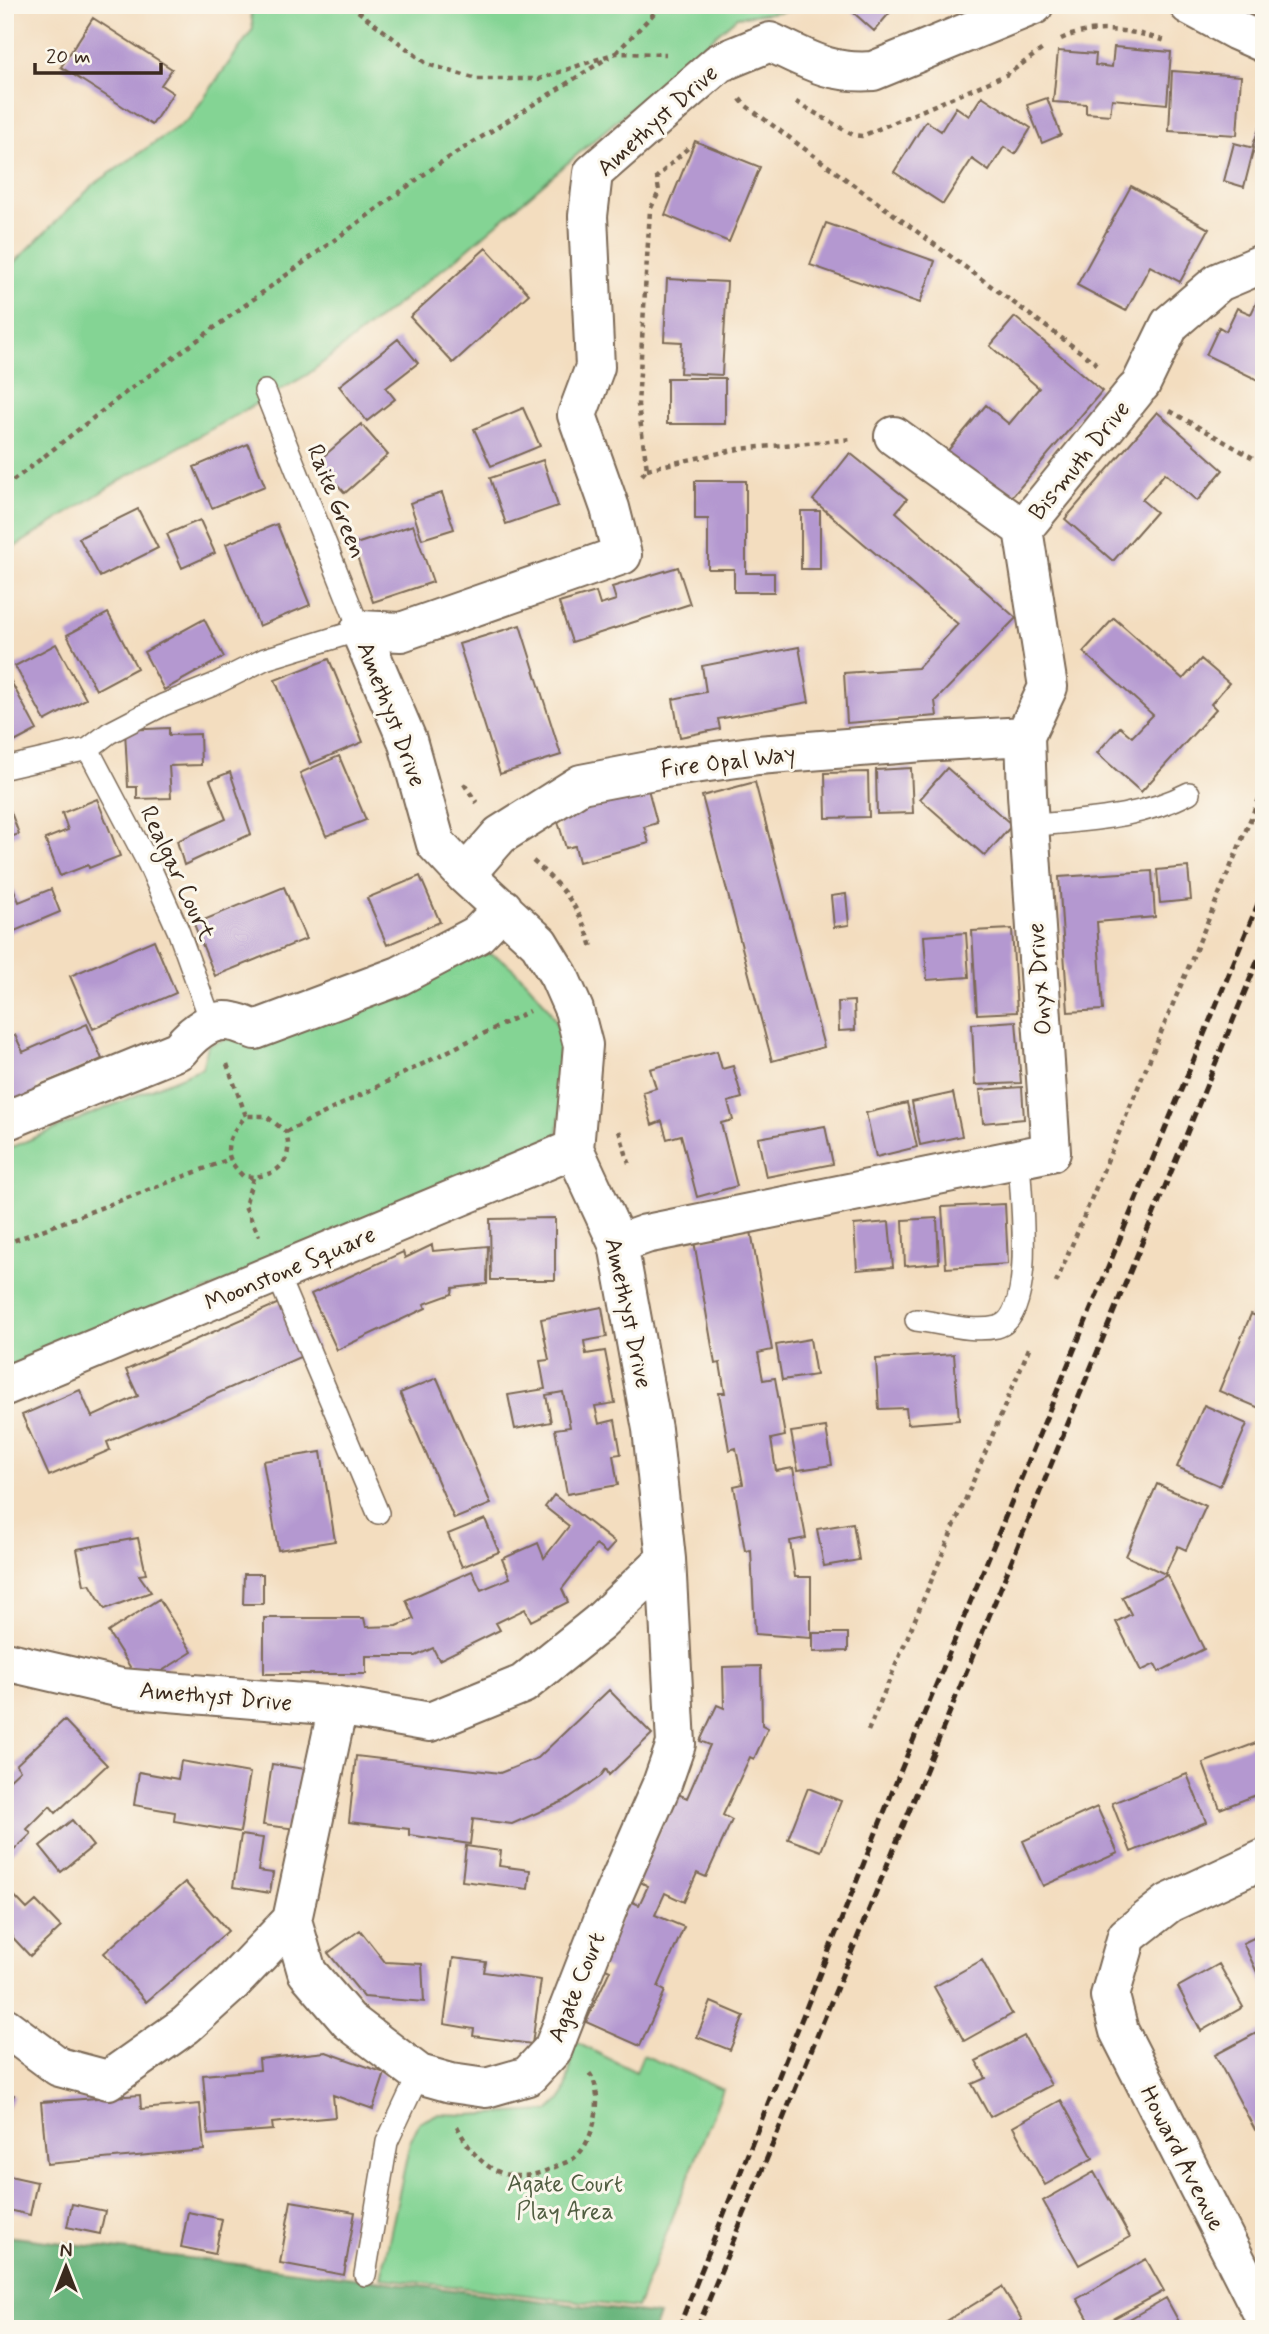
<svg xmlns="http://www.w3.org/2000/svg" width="1269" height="2334" viewBox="0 0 1269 2334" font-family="Mynerve,sans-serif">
	<rect width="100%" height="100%" fill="#fbf7ec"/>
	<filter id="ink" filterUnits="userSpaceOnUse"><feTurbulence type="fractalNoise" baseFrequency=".0143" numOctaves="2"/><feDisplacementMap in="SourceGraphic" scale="14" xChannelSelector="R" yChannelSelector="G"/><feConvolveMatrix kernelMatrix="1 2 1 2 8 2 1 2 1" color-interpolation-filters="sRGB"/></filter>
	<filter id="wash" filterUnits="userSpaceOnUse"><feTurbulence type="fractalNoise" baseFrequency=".00686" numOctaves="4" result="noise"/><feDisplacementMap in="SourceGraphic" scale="28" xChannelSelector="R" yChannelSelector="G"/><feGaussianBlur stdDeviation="1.57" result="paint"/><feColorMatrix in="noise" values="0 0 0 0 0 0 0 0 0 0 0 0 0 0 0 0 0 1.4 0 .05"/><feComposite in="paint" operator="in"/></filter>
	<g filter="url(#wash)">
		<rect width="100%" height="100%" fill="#f3ddbf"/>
		<path fill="#84d494" stroke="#607f59" stroke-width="2" d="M 250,5 L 567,5 L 577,12 L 584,5 L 799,5 L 794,10 L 737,17 L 463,253 L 307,375 L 119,481 L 5,553 L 5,272 L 93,185 L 189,119 L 253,29 Z
			M 487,953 C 502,957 510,966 522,977 C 539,994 556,1016 563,1041 C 569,1067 560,1116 556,1144 L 12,1372 L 5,1355 L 5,1150 L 202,1068 L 208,1045 Z
			M 567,2038 L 636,2072 L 643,2055 L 723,2089 L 637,2308 L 381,2278 L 410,2142 L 419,2123 L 437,2114 L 469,2115 L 549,2111 L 562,2099 L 567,2085 L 573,2050 Z"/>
		<path fill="#6bb67e" stroke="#53704e" stroke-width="2" d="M 5,2236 L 659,2315 L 654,2329 L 5,2329 Z"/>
		<g id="blocks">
			<path fill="#b498d0" d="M 845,5 L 887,5 L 892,10 L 874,31 Z
				M 93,18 L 172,69 L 161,85 L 173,93 L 152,125 L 61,67 Z
				M 1114,47 L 1171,52 L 1167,104 L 1112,99 L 1110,115 L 1086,113 L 1086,104 L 1053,102 L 1058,51 L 1096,54 L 1095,65 L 1112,67 Z
				M 1172,71 L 1241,76 L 1237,135 L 1169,131 Z
				M 982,96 L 1031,128 L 1015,154 L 1004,147 L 989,171 L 972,159 L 943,204 L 894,172 L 926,121 L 941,131 L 956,107 L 969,116 Z
				M 1047,98 L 1061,135 L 1042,143 L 1027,105 Z
				M 1264,115 L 1264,148 L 1253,145 Z
				M 695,141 L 760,167 L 729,242 L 665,215 Z
				M 1234,143 L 1254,148 L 1244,187 L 1224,181 Z
				M 1131,186 L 1209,229 L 1180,282 L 1150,266 L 1126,311 L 1077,285 Z
				M 826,223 L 935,261 L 920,303 L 810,265 Z
				M 486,248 L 529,294 L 453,363 L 410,317 Z
				M 667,279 L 727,282 L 722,375 L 680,373 L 682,342 L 664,341 Z
				M 1264,287 L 1264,379 L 1262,382 L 1206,355 L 1219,327 L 1226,331 L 1237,308 L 1251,314 Z
				M 1015,317 L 1102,391 L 1005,505 L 945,454 L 986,405 L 1009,424 L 1039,388 L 990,346 Z
				M 398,339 L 418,363 L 386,388 L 395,399 L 367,421 L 339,386 Z
				M 667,378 L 725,378 L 725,424 L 667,424 Z
				M 523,408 L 540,446 L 491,466 L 474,429 Z
				M 1157,412 L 1223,470 L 1197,501 L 1165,473 L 1142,500 L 1156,512 L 1113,561 L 1065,519 Z
				M 361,424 L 388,455 L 345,493 L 317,462 Z
				M 248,444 L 265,486 L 212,508 L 194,467 Z
				M 850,453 L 907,499 L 896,512 L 1016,618 L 935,701 L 937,716 L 847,723 L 844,673 L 918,668 L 958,624 L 813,500 Z
				M 543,460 L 558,506 L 506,524 L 490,478 Z
				M 695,481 L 746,481 L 746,573 L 774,573 L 774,592 L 734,592 L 734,569 L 708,569 L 708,519 L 695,519 Z
				M 442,493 L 454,529 L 422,539 L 410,503 Z
				M 138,509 L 158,548 L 100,577 L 79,538 Z
				M 801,511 L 820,511 L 820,569 L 801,569 Z
				M 200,520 L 215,553 L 182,568 L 167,534 Z
				M 277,524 L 310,605 L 259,626 L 226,544 Z
				M 413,525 L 433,582 L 373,602 L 353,545 Z
				M 678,567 L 690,604 L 572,642 L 559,603 L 596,592 L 600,605 L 616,600 L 612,587 Z
				M 108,613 L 137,668 L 96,690 L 67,635 Z
				M 1114,618 L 1183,679 L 1201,659 L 1229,683 L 1211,704 L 1216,709 L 1141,792 L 1097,753 L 1120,727 L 1132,737 L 1153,715 L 1083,652 Z
				M 204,619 L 224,657 L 164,690 L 144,652 Z
				M 520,625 L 561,755 L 500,774 L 459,644 Z
				M 56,644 L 86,699 L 45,721 L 15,666 Z
				M 799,647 L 809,702 L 718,719 L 720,729 L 680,737 L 673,699 L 706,692 L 702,666 Z
				M 329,659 L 363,742 L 310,764 L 275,680 Z
				M 7,674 L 37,730 L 5,747 L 5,675 Z
				M 169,728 L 169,735 L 200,734 L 201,765 L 169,766 L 171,798 L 137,799 L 137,787 L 128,787 L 125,730 Z
				M 339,756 L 366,820 L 326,836 L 300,773 Z
				M 911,768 L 913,813 L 877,814 L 876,770 Z
				M 947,768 L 1012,825 L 985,856 L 920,799 Z
				M 230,772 L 251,834 L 184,865 L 177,841 L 226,819 L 210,780 Z
				M 868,772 L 869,817 L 826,818 L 825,773 Z
				M 755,782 L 824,1047 L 772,1061 L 702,796 Z
				M 648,789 L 657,823 L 644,827 L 649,843 L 579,862 L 575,846 L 566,848 L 556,815 L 564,792 Z
				M 5,796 L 19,834 L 5,839 Z
				M 97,799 L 120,856 L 89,868 L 88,865 L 60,876 L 45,839 L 68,830 L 62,813 Z
				M 1188,867 L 1191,900 L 1160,903 L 1157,870 Z
				M 1152,871 L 1155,917 L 1097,922 L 1103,1010 L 1068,1012 L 1059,877 Z
				M 420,876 L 440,922 L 387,945 L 367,898 Z
				M 13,887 L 19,902 L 51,889 L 60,912 L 5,935 L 5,890 Z
				M 284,887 L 306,939 L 215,976 L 194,924 Z
				M 846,894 L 849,925 L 834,927 L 831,896 Z
				M 1012,929 L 1017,1012 L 977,1014 L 972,931 Z
				M 966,933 L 969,977 L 927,980 L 924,936 Z
				M 154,940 L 176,993 L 93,1029 L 70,976 Z
				M 854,1001 L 855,1030 L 839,1031 L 838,1002 Z
				M 1016,1021 L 1021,1083 L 975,1085 L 972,1024 Z
				M 87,1024 L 102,1059 L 36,1087 L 42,1101 L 5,1117 L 5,1039 L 15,1035 L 23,1052 Z
				M 717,1051 L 722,1069 L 733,1066 L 742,1098 L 728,1102 L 733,1120 L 721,1123 L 737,1186 L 697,1197 L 681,1135 L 667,1139 L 662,1121 L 652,1125 L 643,1092 L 656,1088 L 650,1069 Z
				M 1022,1087 L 1024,1119 L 983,1123 L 980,1090 Z
				M 953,1093 L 962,1136 L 920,1145 L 912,1102 Z
				M 907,1103 L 917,1147 L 876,1157 L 866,1113 Z
				M 825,1126 L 833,1164 L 766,1177 L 758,1138 Z
				M 1005,1204 L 1008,1264 L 946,1268 L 942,1207 Z
				M 555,1218 L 555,1280 L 491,1280 L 490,1219 Z
				M 937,1218 L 939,1263 L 905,1266 L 903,1220 Z
				M 889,1222 L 893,1267 L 857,1270 L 854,1225 Z
				M 751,1231 L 772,1350 L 758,1353 L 763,1380 L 775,1378 L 785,1436 L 771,1439 L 776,1471 L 793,1468 L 806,1538 L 790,1541 L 795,1577 L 811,1577 L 811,1638 L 755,1634 L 751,1550 L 745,1551 L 734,1486 L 743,1484 L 736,1448 L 729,1450 L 719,1393 L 725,1393 L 720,1363 L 715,1364 L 694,1241 Z
				M 432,1245 L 433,1251 L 488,1246 L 487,1284 L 453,1288 L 452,1294 L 424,1304 L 426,1308 L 337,1350 L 311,1294 L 403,1252 L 405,1258 Z
				M 295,1296 L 318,1349 L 107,1442 L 110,1450 L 49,1476 L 22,1415 L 80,1390 L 92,1417 L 138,1396 L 126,1370 Z
				M 602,1307 L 607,1337 L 584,1341 L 586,1354 L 605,1351 L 615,1403 L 595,1406 L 599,1424 L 615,1420 L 621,1454 L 613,1455 L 618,1485 L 567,1494 L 555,1429 L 570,1427 L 563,1392 L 546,1395 L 551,1422 L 515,1429 L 508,1395 L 545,1389 L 540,1361 L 549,1360 L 541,1319 Z
				M 1251,1314 L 1264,1319 L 1264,1410 L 1219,1391 Z
				M 810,1339 L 816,1375 L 782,1380 L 776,1345 Z
				M 954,1354 L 959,1420 L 908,1424 L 906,1408 L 879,1409 L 876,1359 Z
				M 437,1378 L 491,1504 L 454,1519 L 400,1393 Z
				M 1204,1405 L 1247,1424 L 1220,1486 L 1177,1467 Z
				M 826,1427 L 832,1465 L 798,1470 L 791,1432 Z
				M 321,1452 L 335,1541 L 278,1550 L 263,1461 Z
				M 1157,1484 L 1206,1506 L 1186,1550 L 1178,1546 L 1165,1574 L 1126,1556 Z
				M 554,1495 L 615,1543 L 606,1553 L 596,1545 L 562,1589 L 568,1602 L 531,1621 L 525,1609 L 496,1623 L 500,1630 L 439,1660 L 433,1648 L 416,1656 L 366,1656 L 366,1674 L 264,1674 L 264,1618 L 364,1618 L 366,1627 L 397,1626 L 414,1619 L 406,1600 L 472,1571 L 481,1590 L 510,1578 L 502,1559 L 538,1543 L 544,1558 L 569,1526 L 545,1507 Z
				M 485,1519 L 499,1552 L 462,1567 L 448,1534 Z
				M 853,1523 L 859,1560 L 824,1566 L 817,1529 Z
				M 138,1538 L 146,1574 L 139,1575 L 151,1592 L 105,1609 L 90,1584 L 84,1585 L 77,1549 Z
				M 244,1574 L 263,1574 L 263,1604 L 243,1604 Z
				M 1167,1575 L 1204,1649 L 1159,1672 L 1155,1664 L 1141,1671 L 1116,1622 L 1131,1614 L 1122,1597 Z
				M 159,1599 L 192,1652 L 141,1684 L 108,1632 Z
				M 813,1633 L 848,1633 L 848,1651 L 813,1652 Z
				M 761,1666 L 762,1725 L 768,1728 L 754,1759 L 750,1757 L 723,1815 L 732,1820 L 706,1877 L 697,1873 L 684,1902 L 665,1893 L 655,1915 L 684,1927 L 658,1987 L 665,1991 L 640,2046 L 586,2022 L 610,1970 L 599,1965 L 628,1900 L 639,1905 L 648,1886 L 635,1879 L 678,1794 L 687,1798 L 710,1745 L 700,1741 L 717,1705 L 724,1708 L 723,1667 Z
				M 609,1690 L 652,1734 L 609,1775 L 606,1769 L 600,1777 L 564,1801 L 512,1824 L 473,1819 L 470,1844 L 409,1835 L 409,1829 L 349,1822 L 356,1756 L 500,1773 L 538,1758 Z
				M 64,1720 L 107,1765 L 56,1813 L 50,1806 L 27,1829 L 31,1834 L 5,1859 L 5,1784 L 20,1770 L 16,1765 Z
				M 1264,1740 L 1264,1792 L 1220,1809 L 1203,1763 Z
				M 181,1761 L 250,1773 L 240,1832 L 174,1821 L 175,1812 L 134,1805 L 139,1772 L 178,1779 Z
				M 272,1764 L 305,1769 L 297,1829 L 263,1825 Z
				M 1187,1774 L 1206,1822 L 1131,1852 L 1112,1803 Z
				M 808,1788 L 841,1801 L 821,1851 L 788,1839 Z
				M 1097,1807 L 1118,1853 L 1043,1886 L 1023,1841 Z
				M 72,1820 L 93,1846 L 61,1872 L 40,1846 Z
				M 241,1835 L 263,1838 L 258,1871 L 273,1873 L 270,1893 L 233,1887 Z
				M 466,1846 L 501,1851 L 499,1866 L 530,1870 L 528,1889 L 462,1881 Z
				M 185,1882 L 228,1931 L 146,2002 L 104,1953 Z
				M 5,1886 L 27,1909 L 36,1901 L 61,1927 L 30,1956 L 5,1929 Z
				M 360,1930 L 385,1962 L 422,1964 L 424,2002 L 364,1997 L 328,1953 Z
				M 1264,1933 L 1264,1987 L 1243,1943 Z
				M 453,1958 L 486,1962 L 484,1972 L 541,1980 L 532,2044 L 473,2036 L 474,2029 L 444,2024 Z
				M 982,1960 L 1012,2014 L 964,2041 L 934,1987 Z
				M 1219,1964 L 1243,2007 L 1201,2031 L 1178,1987 Z
				M 711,2002 L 744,2016 L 730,2050 L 697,2037 Z
				M 1264,2029 L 1264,2125 L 1255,2130 L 1215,2055 Z
				M 1024,2036 L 1051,2085 L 990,2117 L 972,2084 L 986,2078 L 976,2061 Z
				M 326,2052 L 385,2073 L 373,2109 L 333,2095 L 335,2117 L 272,2123 L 273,2130 L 208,2135 L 203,2075 L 260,2070 L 259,2059 Z
				M 5,2091 L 14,2095 L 5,2117 Z
				M 140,2095 L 141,2109 L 200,2104 L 204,2150 L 47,2164 L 41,2102 Z
				M 1061,2100 L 1093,2158 L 1045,2185 L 1013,2127 Z
				M 1094,2172 L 1130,2237 L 1079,2265 L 1043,2201 Z
				M 5,2175 L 37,2182 L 30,2215 L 5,2209 Z
				M 291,2201 L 355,2212 L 344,2275 L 280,2263 Z
				M 72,2204 L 105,2211 L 100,2234 L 67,2227 Z
				M 188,2212 L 222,2219 L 215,2254 L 181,2247 Z
				M 1146,2259 L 1164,2291 L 1094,2329 L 1077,2299 Z
				M 1002,2287 L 1022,2320 L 1007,2329 L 949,2329 L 945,2322 Z
				M 1166,2298 L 1183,2329 L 1112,2329 Z"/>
		</g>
	</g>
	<g filter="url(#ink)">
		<use href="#blocks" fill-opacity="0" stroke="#7b6956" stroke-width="2"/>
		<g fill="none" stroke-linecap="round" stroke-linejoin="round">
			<defs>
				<path id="lane" d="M 88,749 L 148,863 L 178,930 L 212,1024
					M 5,768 L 88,749 L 109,733 L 163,705 L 213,685 L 265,659 L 360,630 L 265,391
					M 1029,826 C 1083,820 1139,819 1189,793
					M 277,1274 L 378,1513
					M 916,1320 C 941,1323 972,1333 997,1327 C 1037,1317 1020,1191 1019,1159
					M 365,2275 L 387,2142 L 419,2074"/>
				<path id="street" d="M 1189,5 L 1237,31 L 1264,43
					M 1141,384 L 1170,324 L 1219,282 L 1264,263
					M 1023,529 L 1135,391
					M 465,875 L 500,835 L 581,784 L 659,769 L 758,755 L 923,742 L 1025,736
					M 5,1121 L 179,1050 C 192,1034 211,1017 233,1022 C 240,1023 248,1027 255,1030 L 399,976 L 477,935 L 503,908
					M 618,1244 L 646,1234 L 1051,1152 L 1027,794 L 1025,736 L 1048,687 L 1023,529 L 894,436
					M 5,1386 L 574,1149
					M 5,1661 L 121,1688 L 338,1706 L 430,1722 L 523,1684 L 599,1623 L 666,1559 L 652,1429 L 618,1244 L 574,1149 L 583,1045 L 574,1010 L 559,976 L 539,943 L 465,875 L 436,844 L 407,740 L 360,630 L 401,632 L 622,555 L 610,508 L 577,415 L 595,367 L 588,216 L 593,173 L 719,63 L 770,42 C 809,60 829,74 873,71 L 1034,5
					M 1264,1859 L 1169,1903 L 1127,1936 L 1110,1996 L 1119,2031 L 1264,2316
					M 292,1920 L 338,1706
					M 5,2027 L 59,2067 L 108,2080 L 186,2025 L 230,1985 L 292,1920 L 307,1972 L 349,2021 L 419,2074 L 451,2083 L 486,2088 L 528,2076 L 553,2049 L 609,1905 L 662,1784 L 676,1744 L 666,1559"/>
			</defs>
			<use href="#lane" stroke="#7b6956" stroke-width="24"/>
			<use href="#street" stroke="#7b6956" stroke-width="42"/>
			<path stroke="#7b6956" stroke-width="4.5" stroke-dasharray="5 5" stroke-linecap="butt" d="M 350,5 L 427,64 L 477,79 L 539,79 L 616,53 L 666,54
				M 1061,39 C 1092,24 1136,30 1168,42
				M 616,53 L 662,5
				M 740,99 L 745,105 L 1101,367
				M 796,102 L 853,135 L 862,136 L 1008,74 L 1044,48
				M 1170,411 L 1264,464
				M 647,469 L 738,449 L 853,439
				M 642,475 L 647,469 L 638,405 L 650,210 L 659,192 L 657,177 L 690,146
				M 5,487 L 125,393 L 437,165 L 609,57
				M 464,784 L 477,803
				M 533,861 C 565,890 579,906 592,947
				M 227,1064 L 246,1116 C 227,1137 219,1153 243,1176 C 262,1179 286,1172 288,1150 C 289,1144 287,1137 286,1132 L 266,1116 L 246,1116
				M 619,1131 L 629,1163
				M 286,1132 L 529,1011
				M 253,1178 L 245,1206 L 259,1236
				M 5,1244 L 230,1159
				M 1056,1283 L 1264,787
				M 868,1731 L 1030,1346
				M 457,2126 C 478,2169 508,2189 555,2167 C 561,2164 569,2162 574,2158 C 595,2143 607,2087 586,2070"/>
			<use href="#lane" stroke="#fff" stroke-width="21"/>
			<use href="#street" stroke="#fff" stroke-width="38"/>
			<path stroke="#3b2a1e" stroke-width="5" stroke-dasharray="10 5" stroke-linecap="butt" d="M 678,2329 L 901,1770 L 1264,889
				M 697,2329 L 1264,945"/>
		</g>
	</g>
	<g text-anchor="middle" stroke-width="6" stroke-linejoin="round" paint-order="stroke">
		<g font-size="24" fill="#3b2a1e" stroke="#fbf7ec">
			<text transform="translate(657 120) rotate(-42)" y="8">Amethyst Drive</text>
			<text transform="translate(1079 460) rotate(-51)" y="8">Bismuth Drive</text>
			<text transform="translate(337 501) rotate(68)" y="8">Raite Green</text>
			<text transform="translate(392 714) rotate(69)" y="8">Amethyst Drive</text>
			<text transform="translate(728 761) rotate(-7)" y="8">Fire Opal Way</text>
			<text transform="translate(178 873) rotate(65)" y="8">Realgar Court</text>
			<text transform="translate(1039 979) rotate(-94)" y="8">Onyx Drive</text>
			<text transform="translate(290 1268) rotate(-23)" y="8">Moonstone Square</text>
			<text transform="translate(629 1313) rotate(78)" y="8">Amethyst Drive</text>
			<text transform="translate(216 1696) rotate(5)" y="8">Amethyst Drive</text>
			<text transform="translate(576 1987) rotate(-68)" y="8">Agate Court</text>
			<text transform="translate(1183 2158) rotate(63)" y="8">Howard Avenue</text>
		</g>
		<g font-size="24" fill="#515d41" stroke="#fbf7ec">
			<text x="565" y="2191">Agate Court<tspan x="565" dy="28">Play Area</tspan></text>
		</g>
	</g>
	<rect width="1269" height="2334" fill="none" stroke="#fbf7ec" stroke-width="28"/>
	<g transform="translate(66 2267)" stroke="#fbf7ec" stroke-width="5" paint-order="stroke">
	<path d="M0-5L12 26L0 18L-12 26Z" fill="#3b2a1e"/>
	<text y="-10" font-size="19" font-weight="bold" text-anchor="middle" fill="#3b2a1e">N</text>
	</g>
	<path d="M35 63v10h126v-10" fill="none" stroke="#3b2a1e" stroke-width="3.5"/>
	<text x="46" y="63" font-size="21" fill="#3b2a1e" stroke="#fbf7ec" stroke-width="5" paint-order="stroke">20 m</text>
</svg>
